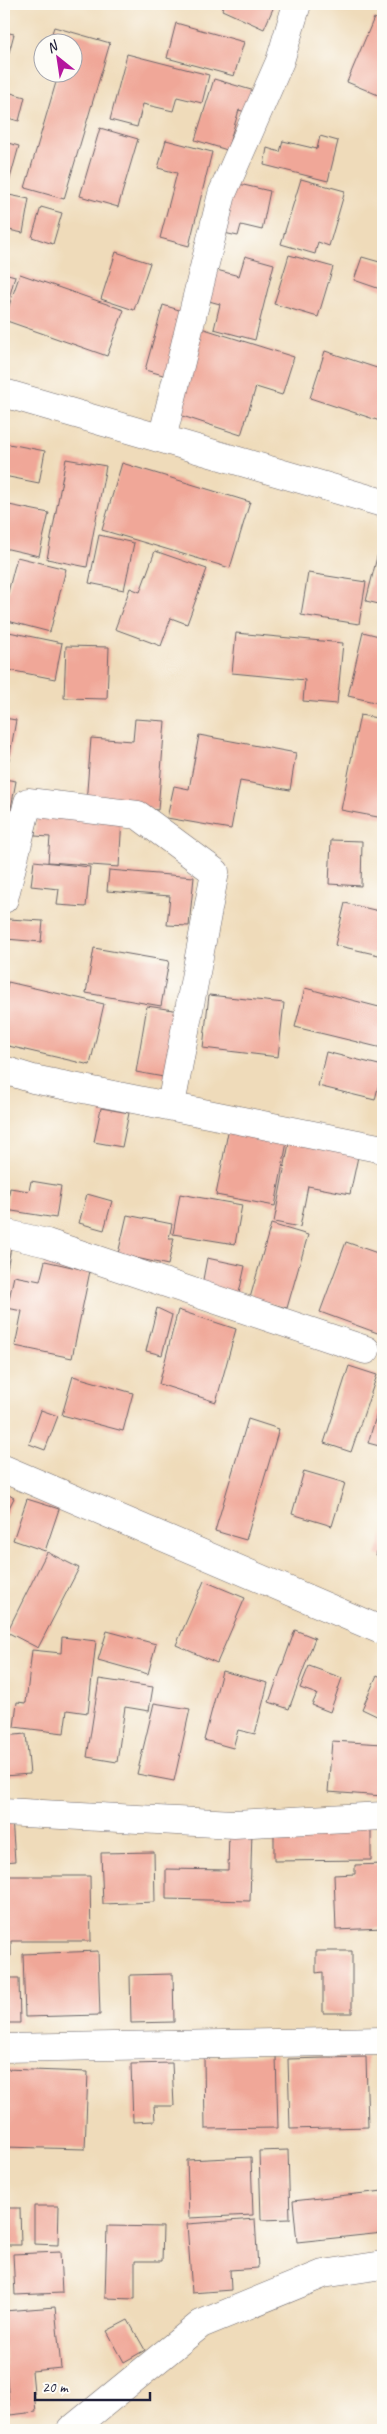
<svg xmlns="http://www.w3.org/2000/svg" width="387" height="2434" viewBox="0 0 387 2434" font-family="Caveat,sans-serif">
	<rect width="100%" height="100%" fill="#fdfcf7"/>
	<filter id="ink" filterUnits="userSpaceOnUse"><feTurbulence type="fractalNoise" baseFrequency=".02" numOctaves="2"/><feDisplacementMap in="SourceGraphic" scale="10" xChannelSelector="R" yChannelSelector="G"/><feConvolveMatrix kernelMatrix="1 2 1 2 8 2 1 2 1" color-interpolation-filters="sRGB"/></filter>
	<filter id="wash" filterUnits="userSpaceOnUse"><feTurbulence type="fractalNoise" baseFrequency=".0096" numOctaves="4" result="noise"/><feDisplacementMap in="SourceGraphic" scale="20" xChannelSelector="R" yChannelSelector="G"/><feGaussianBlur stdDeviation="1.12" result="paint"/><feColorMatrix in="noise" values="0 0 0 0 0 0 0 0 0 0 0 0 0 0 0 0 0 1.4 0 .05"/><feComposite in="paint" operator="in"/></filter>
	<g filter="url(#wash)">
		<rect width="100%" height="100%" fill="#efdbba"/>
		<g id="blocks">
			<path fill="#f0a798" d="M 225,4 L 275,4 L 264,29 L 222,10 Z
				M 374,18 L 383,22 L 383,97 L 347,82 Z
				M 176,23 L 244,42 L 234,76 L 167,58 Z
				M 54,27 L 110,43 L 64,199 L 25,188 L 59,72 L 72,72 L 72,42 L 49,42 Z
				M 4,32 L 14,34 L 4,71 Z
				M 127,54 L 209,75 L 202,103 L 177,97 L 173,111 L 143,104 L 137,127 L 110,120 Z
				M 214,79 L 258,92 L 251,114 L 239,110 L 227,150 L 195,140 Z
				M 4,91 L 25,97 L 19,121 L 4,117 Z
				M 100,128 L 138,139 L 118,207 L 80,196 Z
				M 320,136 L 338,141 L 328,181 L 264,165 L 267,148 L 280,152 L 283,141 L 317,149 Z
				M 166,140 L 212,152 L 189,246 L 160,238 L 177,173 L 158,168 Z
				M 4,142 L 19,146 L 9,182 L 4,181 Z
				M 301,179 L 345,191 L 329,246 L 318,242 L 315,254 L 281,244 Z
				M 230,182 L 270,191 L 262,230 L 241,225 L 238,236 L 219,232 Z
				M 4,194 L 29,199 L 23,233 L 4,229 Z
				M 41,207 L 62,213 L 53,244 L 32,237 Z
				M 116,252 L 150,263 L 134,310 L 101,299 Z
				M 289,255 L 333,267 L 318,317 L 274,304 Z
				M 245,256 L 274,264 L 255,340 L 214,329 L 220,304 L 205,300 L 213,269 L 239,276 Z
				M 362,257 L 383,263 L 383,290 L 354,280 Z
				M 4,273 L 15,276 L 4,318 Z
				M 20,274 L 124,310 L 107,356 L 4,320 Z
				M 163,305 L 192,314 L 174,378 L 145,370 Z
				M 198,327 L 294,357 L 282,395 L 256,387 L 241,435 L 170,412 Z
				M 325,351 L 383,370 L 383,422 L 310,398 Z
				M 4,443 L 45,451 L 39,483 L 4,476 Z
				M 66,459 L 106,466 L 87,567 L 47,559 Z
				M 122,463 L 250,502 L 230,568 L 102,530 Z
				M 4,504 L 49,513 L 39,556 L 4,548 Z
				M 99,535 L 134,543 L 124,590 L 89,583 Z
				M 380,545 L 383,546 L 383,605 L 366,601 Z
				M 155,551 L 207,569 L 187,624 L 171,618 L 161,646 L 115,629 L 130,588 L 140,592 Z
				M 17,557 L 66,569 L 50,632 L 4,620 L 4,608 Z
				M 308,573 L 366,582 L 359,624 L 301,615 Z
				M 4,631 L 62,643 L 55,679 L 4,669 Z
				M 363,632 L 383,637 L 383,704 L 348,696 Z
				M 236,633 L 343,643 L 337,704 L 303,701 L 305,680 L 232,673 Z
				M 66,646 L 109,647 L 107,699 L 64,698 Z
				M 360,715 L 383,719 L 383,818 L 341,810 Z
				M 4,718 L 16,720 L 9,760 L 4,759 Z
				M 135,719 L 165,721 L 158,810 L 86,804 L 91,738 L 133,741 Z
				M 199,735 L 296,753 L 290,790 L 240,781 L 231,829 L 167,818 L 174,786 L 189,789 Z
				M 4,779 L 16,781 L 8,825 L 4,824 Z
				M 37,813 L 122,819 L 119,867 L 48,862 L 50,837 L 35,836 Z
				M 331,840 L 362,841 L 361,886 L 329,884 Z
				M 34,861 L 90,867 L 86,907 L 57,905 L 59,889 L 31,886 Z
				M 109,870 L 194,877 L 189,926 L 167,925 L 170,896 L 107,891 Z
				M 345,903 L 383,912 L 383,956 L 335,945 Z
				M 8,919 L 43,921 L 41,942 L 6,939 Z
				M 94,948 L 169,961 L 161,1006 L 86,993 Z
				M 8,982 L 104,1004 L 90,1065 L 4,1045 L 4,1001 Z
				M 305,988 L 383,1008 L 382,1048 L 295,1027 Z
				M 209,995 L 284,1003 L 278,1057 L 203,1048 Z
				M 147,1006 L 180,1011 L 169,1078 L 136,1072 Z
				M 326,1052 L 383,1066 L 375,1100 L 318,1086 Z
				M 101,1108 L 129,1113 L 122,1147 L 94,1142 Z
				M 228,1132 L 287,1142 L 275,1206 L 216,1195 Z
				M 290,1138 L 359,1152 L 350,1194 L 308,1186 L 300,1227 L 274,1222 Z
				M 31,1181 L 61,1186 L 56,1218 L 6,1210 L 10,1188 L 29,1191 Z
				M 87,1194 L 112,1201 L 104,1230 L 79,1223 Z
				M 180,1194 L 242,1205 L 235,1244 L 173,1234 Z
				M 127,1215 L 172,1224 L 169,1238 L 174,1238 L 168,1265 L 118,1254 Z
				M 271,1224 L 308,1235 L 287,1308 L 250,1298 Z
				M 4,1241 L 12,1242 L 5,1280 L 4,1280 Z
				M 346,1242 L 383,1255 L 383,1335 L 320,1312 Z
				M 207,1258 L 245,1266 L 239,1293 L 202,1285 Z
				M 45,1261 L 90,1271 L 72,1358 L 15,1346 L 22,1311 L 7,1308 L 14,1276 L 40,1281 Z
				M 157,1308 L 172,1315 L 162,1355 L 146,1351 Z
				M 178,1310 L 236,1329 L 216,1402 L 159,1384 Z
				M 349,1366 L 377,1375 L 351,1452 L 324,1443 Z
				M 73,1376 L 133,1393 L 123,1431 L 62,1415 Z
				M 383,1393 L 383,1447 L 368,1443 Z
				M 41,1410 L 58,1416 L 45,1450 L 29,1444 Z
				M 248,1419 L 279,1429 L 246,1540 L 215,1531 Z
				M 304,1471 L 345,1483 L 332,1526 L 292,1514 Z
				M 4,1492 L 14,1498 L 4,1518 Z
				M 27,1499 L 59,1509 L 45,1551 L 13,1540 Z
				M 383,1534 L 383,1557 L 376,1555 Z
				M 47,1552 L 79,1568 L 38,1648 L 7,1632 Z
				M 204,1581 L 245,1598 L 217,1663 L 176,1645 Z
				M 295,1630 L 315,1638 L 289,1709 L 269,1702 Z
				M 107,1631 L 156,1644 L 148,1674 L 98,1660 Z
				M 62,1637 L 96,1641 L 88,1713 L 67,1710 L 64,1733 L 14,1727 L 17,1702 L 26,1703 L 32,1650 L 61,1653 Z
				M 309,1666 L 342,1678 L 330,1712 L 312,1705 L 317,1694 L 300,1688 Z
				M 222,1671 L 268,1683 L 255,1734 L 238,1730 L 233,1748 L 204,1740 Z
				M 377,1675 L 383,1678 L 383,1719 L 362,1709 Z
				M 99,1679 L 153,1687 L 149,1711 L 125,1707 L 117,1762 L 87,1757 Z
				M 154,1703 L 190,1709 L 174,1781 L 137,1774 Z
				M 26,1734 L 30,1774 L 4,1776 L 4,1736 Z
				M 332,1741 L 383,1744 L 383,1796 L 328,1792 Z
				M 12,1818 L 15,1861 L 4,1862 L 4,1819 Z
				M 371,1825 L 371,1860 L 274,1861 L 274,1826 Z
				M 229,1830 L 252,1830 L 250,1901 L 166,1899 L 166,1869 L 228,1870 Z
				M 154,1852 L 155,1902 L 103,1904 L 101,1853 Z
				M 383,1864 L 383,1928 L 336,1930 L 334,1875 L 355,1874 L 355,1865 Z
				M 4,1876 L 90,1876 L 91,1941 L 11,1941 L 11,1956 L 4,1956 Z
				M 98,1951 L 100,2015 L 25,2017 L 23,1954 Z
				M 316,1951 L 352,1951 L 352,2013 L 323,2013 L 323,1972 L 316,1973 Z
				M 173,1974 L 174,2022 L 131,2023 L 130,1975 Z
				M 4,1978 L 19,1978 L 20,2023 L 4,2023 Z
				M 276,2056 L 278,2128 L 205,2129 L 204,2058 Z
				M 366,2057 L 368,2127 L 290,2129 L 288,2059 Z
				M 172,2063 L 174,2106 L 154,2106 L 155,2121 L 133,2122 L 131,2064 Z
				M 4,2069 L 88,2072 L 85,2149 L 4,2147 Z
				M 288,2150 L 290,2219 L 261,2220 L 259,2151 Z
				M 251,2157 L 253,2215 L 189,2218 L 187,2160 Z
				M 383,2191 L 383,2233 L 297,2242 L 293,2201 Z
				M 34,2206 L 59,2206 L 58,2245 L 34,2244 Z
				M 4,2208 L 20,2208 L 21,2245 L 4,2245 Z
				M 255,2219 L 258,2268 L 230,2270 L 231,2290 L 192,2293 L 187,2224 Z
				M 107,2226 L 163,2227 L 162,2261 L 135,2261 L 135,2299 L 105,2298 Z
				M 60,2252 L 62,2293 L 15,2295 L 13,2254 Z
				M 55,2307 L 61,2368 L 32,2371 L 36,2412 L 10,2415 L 4,2344 L 4,2311 Z
				M 128,2320 L 145,2350 L 124,2362 L 107,2331 Z"/>
		</g>
	</g>
	<g filter="url(#ink)">
		<use href="#blocks" fill-opacity="0" stroke="#6a6367" stroke-width="1"/>
		<g fill="none" stroke-linecap="round" stroke-linejoin="round">
			<defs>
				<path id="minor" d="M 4,393 L 383,503
					M 162,439 L 222,194 L 280,61 L 297,4
					M 4,899 L 28,802 L 138,815 L 215,872 L 171,1105
					M 4,1070 L 33,1079 L 383,1149
					M 4,1233 L 47,1243 L 366,1350
					M 4,1469 L 383,1631
					M 4,1812 L 234,1824 L 383,1816
					M 4,2048 L 383,2041
					M 71,2430 L 201,2324 L 323,2274 L 383,2265"/>
			</defs>
			<use href="#minor" stroke="#6a6367" stroke-width="29"/>
			<use href="#minor" stroke="#fff" stroke-width="28"/>
		</g>
	</g>
	<rect width="387" height="2434" fill="none" stroke="#fdfcf7" stroke-width="20"/>
	<g transform="translate(58 58) rotate(330)"><circle r="24" fill="#fdfcf7" stroke="#a5a5ac"/>
	<path d="M0-4L9 19L0 12L-9 19Z" fill="#b5179e"/>
	<text y="-8" font-size="14" font-weight="bold" text-anchor="middle" fill="#22223b">N</text>
	</g>
	<path d="M35 2392v8h115v-8" fill="none" stroke="#22223b" stroke-width="2.5"/>
	<text x="42" y="2392" font-size="15" fill="#22223b" stroke="#fdfcf7" stroke-width="4" paint-order="stroke">20 m</text>
</svg>
